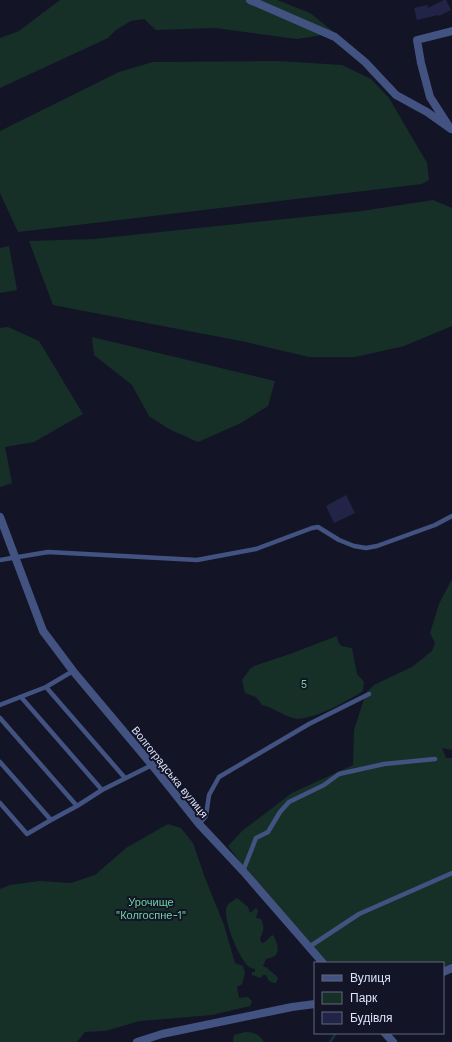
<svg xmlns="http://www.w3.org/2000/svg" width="452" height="1042" viewBox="0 0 452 1042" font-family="'Work Sans',sans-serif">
	<rect width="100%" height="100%" fill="#131527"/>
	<path fill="#163028" d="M 60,0 L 277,0 L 310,13 L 335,33 L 297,39 L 215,28 L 156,30 L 144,19 L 131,21 L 116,30 L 108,38 L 0,88 L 0,38 L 19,31 Z
		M 278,61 L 342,65 L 371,79 L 389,98 L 427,163 L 429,180 L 422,184 L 18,232 L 0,193 L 0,131 L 119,72 L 153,62 Z
		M 433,200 L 452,208 L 452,326 L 404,346 L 355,357 L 309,357 L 246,342 L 53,305 L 29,241 L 94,239 L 362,211 Z
		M 9,246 L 17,290 L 0,293 L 0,248 Z
		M 8,327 L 39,341 L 83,414 L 34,442 L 5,447 L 12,483 L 0,487 L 0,328 Z
		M 92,337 L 275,381 L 268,406 L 241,423 L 198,442 L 169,429 L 149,416 L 132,385 L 94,355 Z
		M 452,579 L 452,750 L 442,748 L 446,758 L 452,758 L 452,963 L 443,967 L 443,963 L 328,963 L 248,872 L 228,846 L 242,831 L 292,793 L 353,765 L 354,730 L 366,693 L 374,685 L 412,667 L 432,651 L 435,643 L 430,633 L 439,604 Z
		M 337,636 C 339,647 341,646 352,648 L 357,674 L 364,682 L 363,691 C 349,700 309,723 293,718 C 281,714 274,708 262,705 L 256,697 L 245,693 L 242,680 L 250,669 L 254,666 L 290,654 Z
		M 168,824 L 181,828 L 193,843 L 205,878 L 224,925 L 235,963 L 243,966 L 245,973 L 242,984 L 237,987 L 239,998 L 248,997 L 252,1001 L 250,1006 L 212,1015 L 140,1021 L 105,1031 L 85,1032 L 77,1042 L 0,1042 L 0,889 L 10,885 L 39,881 L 71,883 L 95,875 L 126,848 Z
		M 237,898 L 248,907 L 250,913 L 256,908 L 258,910 L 256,918 L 261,919 C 266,930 262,931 260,940 L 262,943 L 265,942 L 271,936 L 273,935 C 279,946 282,957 266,959 L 263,966 L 267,968 C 270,972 275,973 278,978 L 276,983 L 273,983 L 269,981 L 266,975 L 263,975 L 261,978 L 252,975 L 252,972 L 255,972 L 255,969 C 252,968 249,968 247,965 C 237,953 225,924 226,909 C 227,903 233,901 237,898 Z
		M 245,1032 C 254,1032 260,1035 264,1042 L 233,1042 L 234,1035 Z"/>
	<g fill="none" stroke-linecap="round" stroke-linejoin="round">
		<path stroke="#113142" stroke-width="2.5" d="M 330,1042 L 336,1033"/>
	</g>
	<path fill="#212446" d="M 444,0 L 446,0 L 451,10 L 439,16 L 438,15 L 417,20 L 414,8 L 428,5 L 428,8 Z
		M 346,495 L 355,513 L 334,523 L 326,506 Z"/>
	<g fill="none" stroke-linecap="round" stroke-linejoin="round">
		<path stroke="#435381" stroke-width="4.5" d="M 0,560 L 48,552 L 197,560 L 256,549 L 312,528 L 318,527 L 339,540 L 354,546 L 366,548 L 377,546 L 435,525 L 452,516
			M 46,687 L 125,778
			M 21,697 L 102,790
			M 0,705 L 46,687 L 73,671
			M 0,718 L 77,806
			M 0,762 L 51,820
			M 0,803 L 27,834 L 51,820 L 77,806 L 102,790 L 152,765
			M 199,824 L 206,816 L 209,795 L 219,777 L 309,724 L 369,694
			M 243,871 L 256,838 L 268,832 L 280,812 L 289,802 L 324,785 L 339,774 L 384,764 L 435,759
			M 309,947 L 359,914 L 452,873"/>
		<path stroke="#435381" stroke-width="8" d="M 250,0 L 335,37 L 365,62 L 396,95 L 427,112 L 451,129
			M 448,125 L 430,97 L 421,63 L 417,40 L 452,31
			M 0,517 L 43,631 L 73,671 L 152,765 L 199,824 L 243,871 L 323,963
			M 443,972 L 452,968
			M 385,1033 L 393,1042
			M 137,1042 L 162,1034 L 292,1007 L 315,1004"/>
	</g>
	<g text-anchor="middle" stroke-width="4" stroke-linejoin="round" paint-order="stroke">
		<g font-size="11" fill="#6fd49e" stroke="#131527">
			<text x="304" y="688">5</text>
			<text x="151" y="906">Урочище<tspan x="151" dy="13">"Колгоспне-1"</tspan></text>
		</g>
		<g font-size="11" fill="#dce2fb" stroke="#131527">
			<text transform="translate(170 772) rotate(51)" y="4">Волгоградська вулиця</text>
		</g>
	</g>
	<rect x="314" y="962" width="130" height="72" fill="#131527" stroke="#63677c"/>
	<rect x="322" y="975" width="20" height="6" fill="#435381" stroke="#63677c"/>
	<text x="350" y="982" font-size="12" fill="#dce2fb">Вулиця</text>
	<rect x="322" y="992" width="20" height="12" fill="#163028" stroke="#63677c"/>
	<text x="350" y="1002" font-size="12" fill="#dce2fb">Парк</text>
	<rect x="322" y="1012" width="20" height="12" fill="#212446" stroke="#63677c"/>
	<text x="350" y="1022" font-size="12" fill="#dce2fb">Будівля</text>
</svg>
